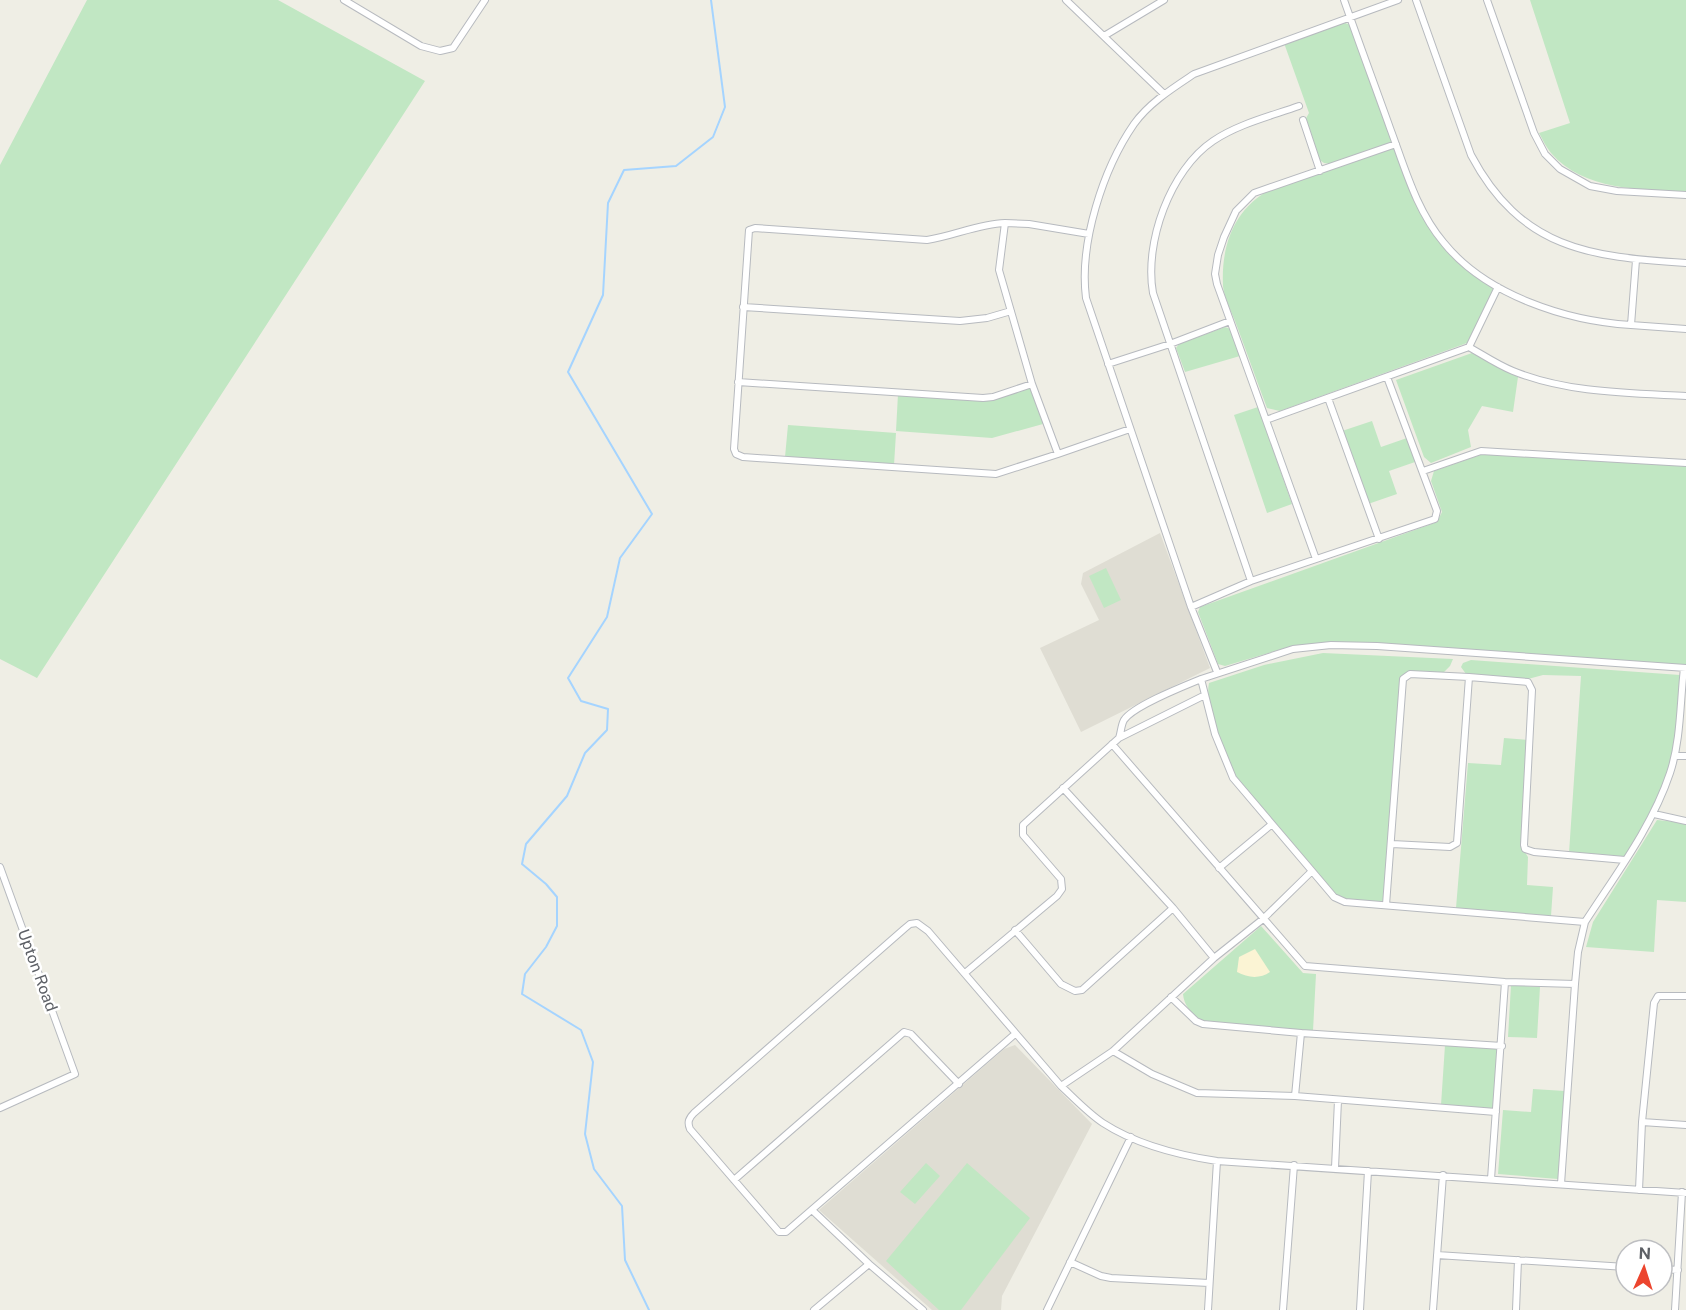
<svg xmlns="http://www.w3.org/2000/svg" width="1686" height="1310" viewBox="0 0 1686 1310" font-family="'Public Sans',sans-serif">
	<rect width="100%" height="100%" fill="#efeee5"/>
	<path fill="#dfddd3" d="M 1160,533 L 1210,668 L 1081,732 L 1040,648 L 1099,620 L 1081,584 L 1083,573 Z
		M 1015,1045 L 1092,1124 L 1002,1296 L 1001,1310 L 932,1310 L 819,1210 L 1004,1049 Z"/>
	<path fill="#c1e7c3" d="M 87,0 L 278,0 L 425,81 L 37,678 L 0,659 L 0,165 Z
		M 1530,0 L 1686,0 L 1686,192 C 1640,189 1584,191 1551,153 C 1546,147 1543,140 1539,133 L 1570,123 Z
		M 1345,23 L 1351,25 L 1394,142 L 1331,164 L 1324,163 L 1318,159 L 1305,120 L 1309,113 L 1284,43 Z
		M 1394,147 L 1421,214 L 1444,246 L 1495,288 L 1467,343 L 1280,411 L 1267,408 C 1256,379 1246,350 1235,321 C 1231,311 1224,297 1223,286 C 1221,245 1234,209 1271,189 Z
		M 1225,327 L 1231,329 L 1240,356 L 1185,372 L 1176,348 L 1179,344 Z
		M 1472,353 L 1518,377 L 1513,412 L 1482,406 L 1468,430 L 1471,447 L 1431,463 L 1424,457 L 1396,380 Z
		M 1031,386 L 1043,424 L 992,438 L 896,431 L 898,394 L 973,400 Z
		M 1258,407 L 1292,504 L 1267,513 L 1234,415 Z
		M 1372,421 L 1381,447 L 1407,438 L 1415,462 L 1389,471 L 1397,494 L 1368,504 L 1342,431 Z
		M 788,425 L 896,433 L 894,465 L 785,457 Z
		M 1483,454 L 1686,466 L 1686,665 L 1331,642 L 1292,646 L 1225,666 L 1218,664 L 1198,612 L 1200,607 L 1437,522 L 1442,512 L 1431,481 L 1434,471 Z
		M 1106,568 L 1121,600 L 1104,608 L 1089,576 Z
		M 1323,653 L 1453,659 L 1450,666 L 1444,672 L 1406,674 L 1385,904 L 1346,901 L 1335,896 L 1234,777 C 1224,755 1204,705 1209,683 L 1264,665 Z
		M 1471,660 L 1680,675 C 1677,706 1677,740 1669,771 C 1660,803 1641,830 1624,857 L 1569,853 L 1581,676 L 1543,675 L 1528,679 L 1466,674 L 1461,667 L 1463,663 Z
		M 1504,738 L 1528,740 L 1521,846 L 1528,857 L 1527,885 L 1553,887 L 1551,916 L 1456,908 L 1468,763 L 1501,765 Z
		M 1657,820 L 1686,823 L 1686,902 L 1657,900 L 1654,952 L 1586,947 L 1593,922 Z
		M 1261,926 L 1303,973 L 1316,974 L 1313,1031 L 1205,1022 C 1193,1017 1184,1006 1183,994 Z
		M 1511,985 L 1540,987 L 1537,1038 L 1508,1037 Z
		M 1445,1045 L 1499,1048 L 1493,1110 L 1441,1105 Z
		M 1533,1089 L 1565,1091 L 1558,1179 L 1498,1174 L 1503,1110 L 1531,1112 Z
		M 926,1163 L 940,1176 L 915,1204 L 900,1192 Z
		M 967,1163 L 1030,1218 L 961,1310 L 939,1310 L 886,1261 Z"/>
	<path fill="#fbf4d4" d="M 1255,949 L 1270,972 C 1260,979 1248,978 1237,972 L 1239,957 Z"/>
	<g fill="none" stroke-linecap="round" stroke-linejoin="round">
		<path stroke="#a5d4ff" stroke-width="2" d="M 649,1310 L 625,1260 L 622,1206 L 594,1169 L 585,1134 L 593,1062 L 581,1030 L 522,994 L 525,974 L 546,947 L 557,926 L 557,897 L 546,884 L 522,864 L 526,844 L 567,796 L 585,753 L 607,730 L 608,709 L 581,701 L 568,678 L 607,617 L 620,558 L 652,514 L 568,372 L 603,295 L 608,203 L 624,170 L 676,166 L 713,137 L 725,107 L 711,0"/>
		<defs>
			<path id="minor" d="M 344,0 L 421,46 L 440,51 L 453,48 L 485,0
				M 1066,0 L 1164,94
				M 1344,0 C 1359,43 1375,86 1390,128 C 1405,168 1416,210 1444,243 C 1486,295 1566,321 1631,325
				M 1416,0 L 1471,155 C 1521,249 1589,257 1686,263
				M 1487,0 L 1534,133 L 1545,154 L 1560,169 L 1590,186 L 1617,191 L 1686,195
				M 1104,36 L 1164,0
				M 1303,120 L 1320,171
				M 1005,223 C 978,224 954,236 927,240 L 755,228 L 749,230 L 734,449 L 736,454 L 743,457 L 996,474 L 1058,454
				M 1089,234 L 1029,224 L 1005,223 L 999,270 L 1032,384 L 1058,454 L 1130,429
				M 1636,260 L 1631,325 L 1686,329
				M 743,307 L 960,321 L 987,318 L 1011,311
				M 1469,347 C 1483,355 1498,365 1513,371 C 1567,393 1629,393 1686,396
				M 1108,364 L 1170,344 L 1230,321
				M 738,382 L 983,398 L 993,397 L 1032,384
				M 1328,398 L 1379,539
				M 1266,420 L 1469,347 L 1498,287
				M 1423,471 L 1481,451 L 1686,463
				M 1316,559 L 1217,284 L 1215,274 L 1218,255 L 1224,237 L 1236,211 L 1254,193 L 1396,144
				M 1251,581 L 1153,293 C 1144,243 1170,170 1213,141 C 1238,124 1271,116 1299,106
				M 1191,607 L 1251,581 L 1435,519 L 1437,511 L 1387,377
				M 1217,672 L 1191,607 L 1086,298 C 1079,243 1103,169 1134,124 C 1149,103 1173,88 1194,74 L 1398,0
				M 1201,679 L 1293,649 L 1331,645 L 1377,646 L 1686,668
				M 1119,738 L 1205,695
				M 1112,744 L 1305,966 L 1505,982 L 1575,984
				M 1675,756 L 1686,756
				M 1654,814 L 1686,821
				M 1392,844 L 1450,847 L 1457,843 L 1469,677
				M 0,867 L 75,1074 L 0,1108
				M 1219,868 L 1272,824
				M 1312,871 L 1334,897 L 1345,902 L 1585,922 L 1578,952 L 1575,984 L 1561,1184
				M 1386,905 L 1403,679 L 1410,674 L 1469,677 L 1528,682 L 1532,690 L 1524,845 L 1525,849 L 1534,852 L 1625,860
				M 1173,908 L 1214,958
				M 1585,922 C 1616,874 1652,827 1670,773 C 1681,740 1680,702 1684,668
				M 1015,930 L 1061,984 L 1075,991 L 1082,990 L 1173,908 L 1063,788
				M 965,973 L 1057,896 L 1062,889 L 1061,879 L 1023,835 L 1023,825 L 1119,738 C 1121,733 1121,725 1124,720 C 1133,706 1184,686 1201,679 L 1215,734 L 1233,778 L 1312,871 L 1263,919 L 1214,958 L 1113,1051 L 1061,1086
				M 1171,997 L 1196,1021 L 1203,1024 L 1301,1033 L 1502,1046
				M 1015,1034 L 786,1232 L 779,1232 L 690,1129 C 687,1122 689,1118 694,1113 L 904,929 L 910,924 L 917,923 L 928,931 L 1061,1086 C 1074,1098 1088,1113 1103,1123 C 1137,1145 1177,1155 1217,1161 L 1686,1193
				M 1113,1051 L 1152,1074 L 1197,1093 L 1295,1096 L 1496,1112
				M 1295,1096 L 1301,1033
				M 1642,1122 L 1686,1125
				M 1335,1168 L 1338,1100
				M 1491,1179 L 1505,982
				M 734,1180 L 904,1032 L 911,1034 L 959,1084
				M 1639,1190 L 1642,1122 L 1654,1003 L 1658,996 L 1686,996
				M 812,1210 L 869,1264 L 923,1310
				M 1437,1255 L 1626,1267
				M 1070,1262 L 1101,1276 L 1111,1278 L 1209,1283
				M 1662,1269 L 1678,1270
				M 814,1310 L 869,1264
				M 1047,1310 L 1131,1137
				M 1208,1310 L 1217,1161
				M 1283,1310 L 1294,1165
				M 1360,1310 L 1368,1171
				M 1433,1310 L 1443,1175
				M 1516,1310 L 1518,1260
				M 1675,1310 L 1682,1192"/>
		</defs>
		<use href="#minor" stroke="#b7babf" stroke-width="8"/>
		<use href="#minor" stroke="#fff" stroke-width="6"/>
	</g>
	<g text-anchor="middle" stroke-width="5" stroke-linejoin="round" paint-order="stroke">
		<g font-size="16" fill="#5d6066" stroke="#fff">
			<text transform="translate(38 970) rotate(70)" y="6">Upton Road</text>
		</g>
	</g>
	<g transform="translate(1644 1268) rotate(3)"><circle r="28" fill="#ffffff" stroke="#bebfc2" stroke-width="1.5"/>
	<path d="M0-4.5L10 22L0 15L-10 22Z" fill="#ec452e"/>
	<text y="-9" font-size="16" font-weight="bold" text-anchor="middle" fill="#5d6066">N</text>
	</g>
</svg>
